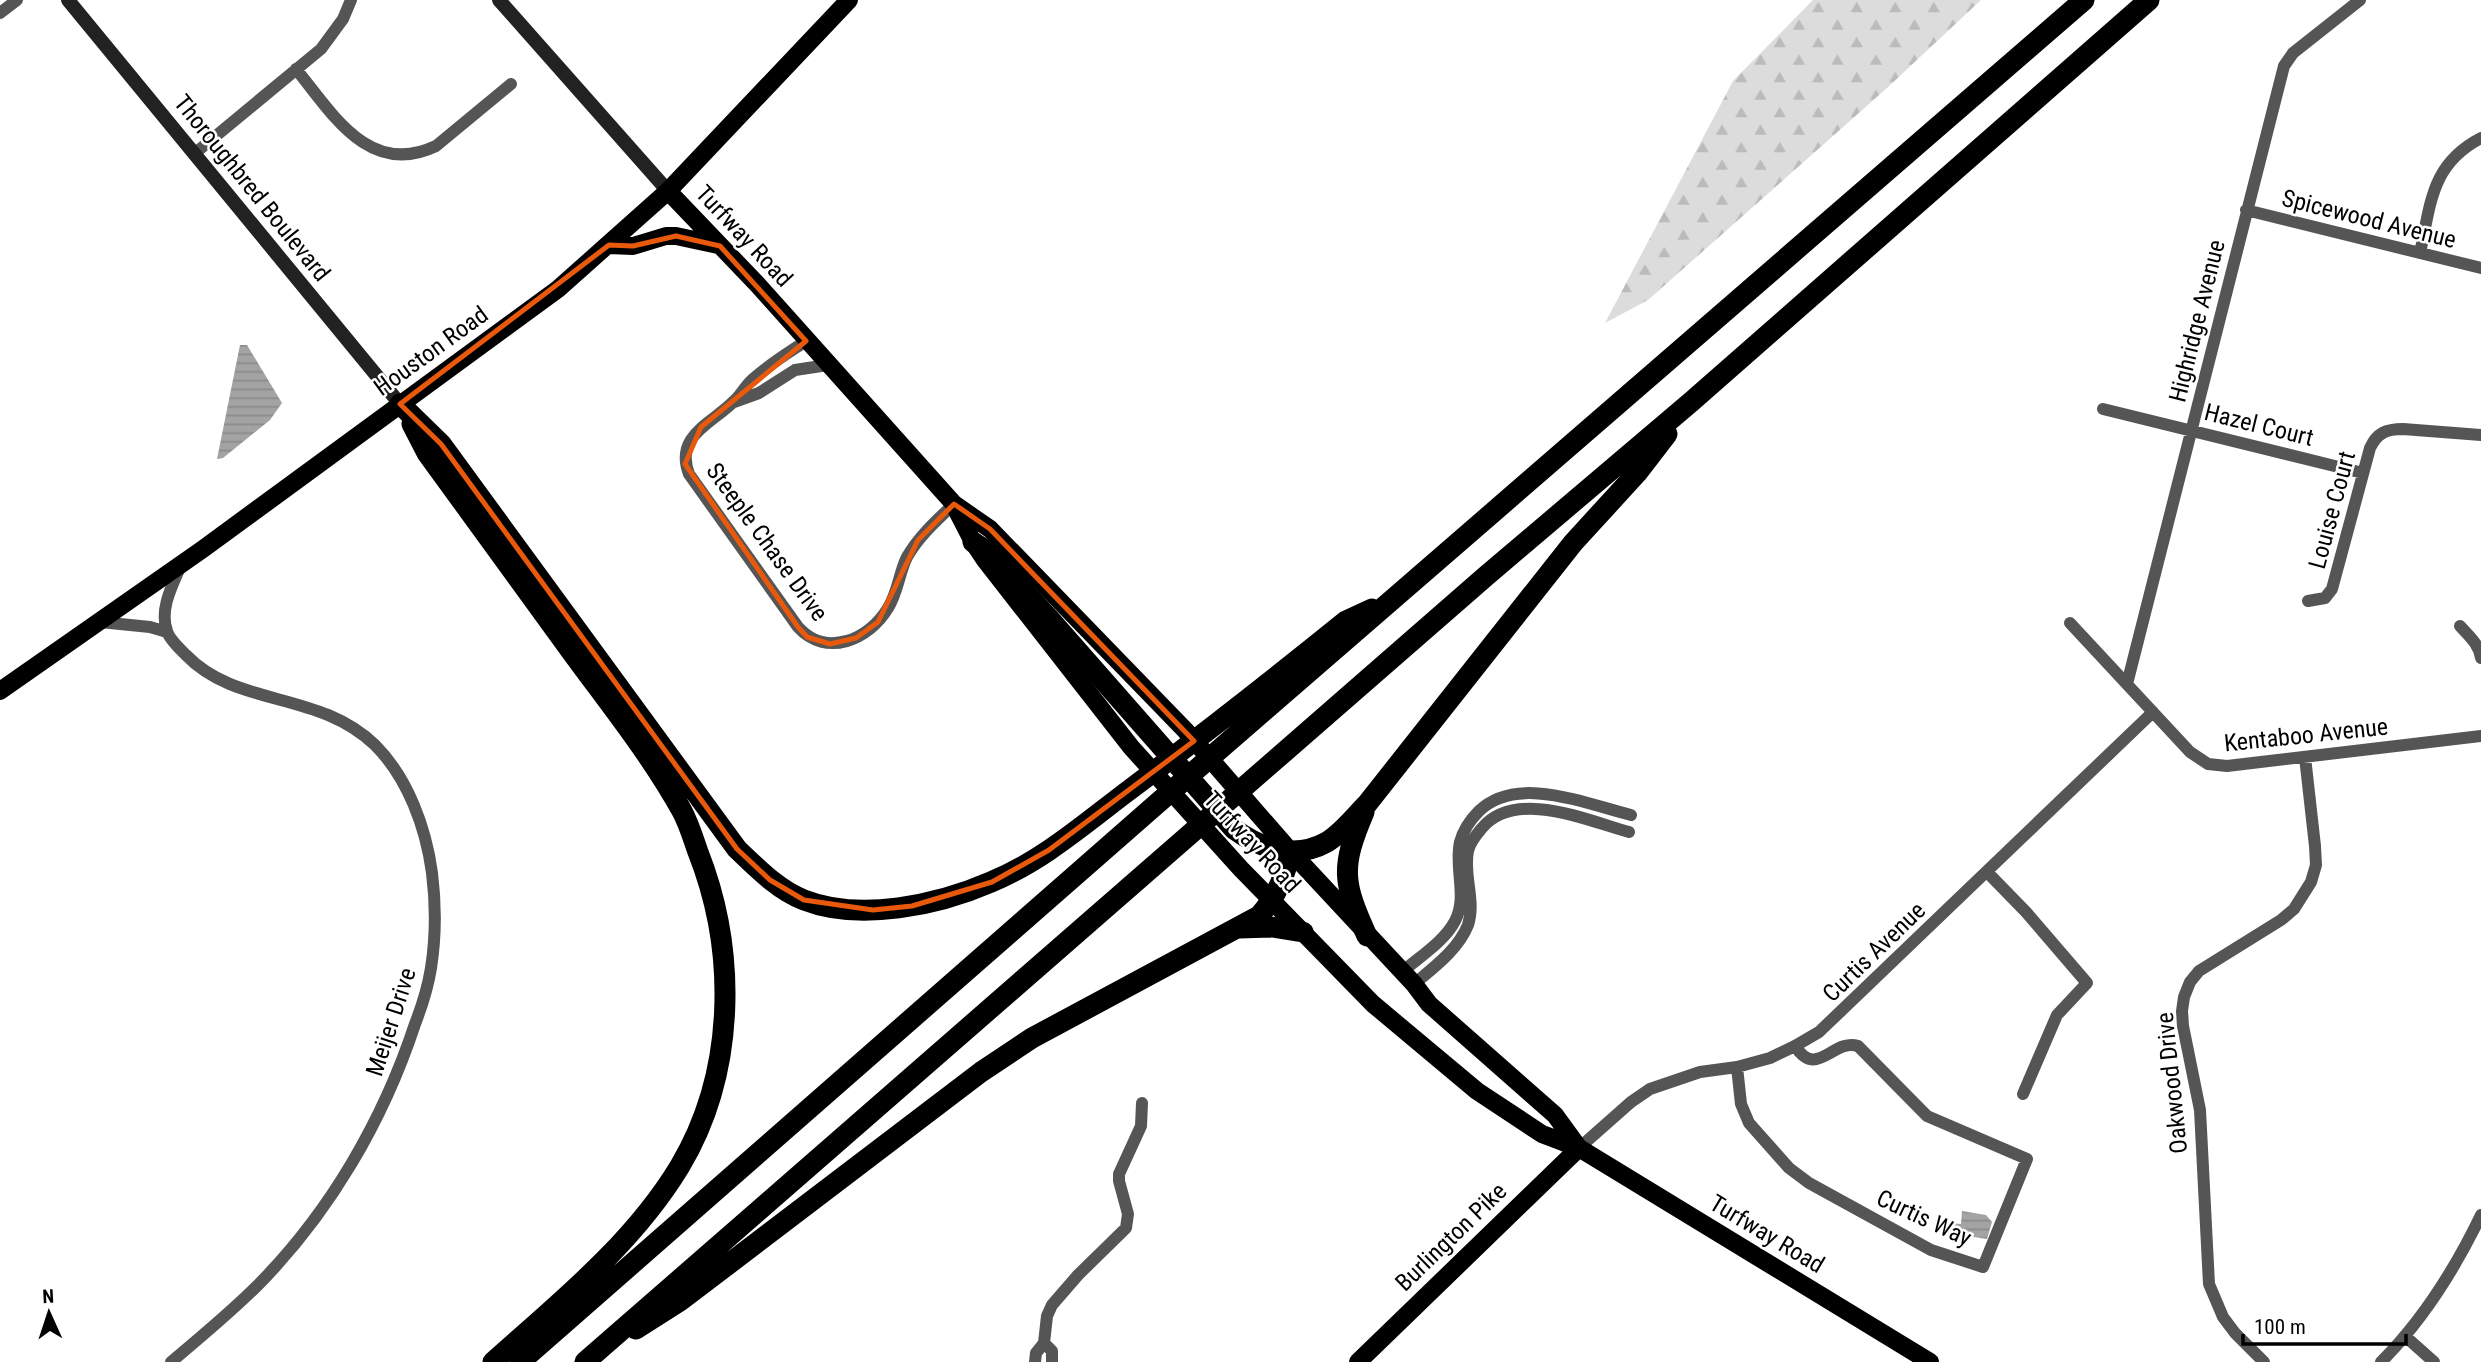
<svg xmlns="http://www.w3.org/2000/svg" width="2481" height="1362" viewBox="0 0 2481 1362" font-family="'Roboto Condensed',sans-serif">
	<defs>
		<pattern id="forest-firs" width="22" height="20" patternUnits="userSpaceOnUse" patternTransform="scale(1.75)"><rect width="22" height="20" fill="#dcdcdc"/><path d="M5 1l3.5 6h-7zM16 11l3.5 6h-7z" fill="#bbb"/></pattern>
		<pattern id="water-rules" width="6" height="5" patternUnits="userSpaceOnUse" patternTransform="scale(1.75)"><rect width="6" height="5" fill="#a3a3a3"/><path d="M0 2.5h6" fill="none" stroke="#8b8b8b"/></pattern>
	</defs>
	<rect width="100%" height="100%" fill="#fff"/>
	<path fill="url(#forest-firs)" d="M 1813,0 L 1981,0 L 1887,88 L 1648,300 L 1605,323 L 1733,81 Z"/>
	<path fill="url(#water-rules)" d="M 240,345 L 247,345 L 282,403 L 270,420 L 223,458 L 217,459 Z
		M 1962,1211 L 1986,1215 L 1992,1222 L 1987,1239 L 1949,1233 L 1950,1223 L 1961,1224 Z"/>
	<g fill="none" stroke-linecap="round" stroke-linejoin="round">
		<path stroke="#555" stroke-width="12" d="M 0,13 L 17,0
			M 296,69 C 332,113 369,178 436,146 L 511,84
			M 194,154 L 321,49 L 343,19 L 351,0
			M 2246,210 L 2481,268
			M 2420,253 C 2431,203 2431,164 2481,138
			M 806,341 C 788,353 768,365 752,380 C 745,386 741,395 734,401 C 713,423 674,435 689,474 L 798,627 C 826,658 869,640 888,608 C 898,592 899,573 907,557 C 919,536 937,520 954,504
			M 734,402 L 759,393 L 795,370 L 828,365
			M 2103,409 L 2363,473
			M 2308,601 L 2325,598 L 2332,589 L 2370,448 C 2377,433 2386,429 2403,429 L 2481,435
			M 100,622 L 150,627 L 167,632
			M 2070,623 L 2190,752 L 2208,764 L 2227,766 L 2481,736
			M 2460,626 C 2469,636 2479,644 2481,658
			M 2127,684 L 2284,66 L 2293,53 L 2360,0
			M 1987,872 L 2026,912 L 2087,983 L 2057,1015 L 2023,1094
			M 1401,973 C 1419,957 1444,942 1455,921 C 1468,897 1454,868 1460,842 C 1463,831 1471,819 1479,811 C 1517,774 1586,804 1631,815
			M 1414,984 C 1433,968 1458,950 1468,925 C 1476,901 1463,875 1468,851 C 1470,842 1477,834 1482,828 C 1516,788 1588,821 1629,832
			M 1737,1067 L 1741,1104 L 1749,1123 L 1789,1168 L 1809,1183 L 1931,1250 L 1983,1267 L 2027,1159 L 1927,1116 L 1858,1046 C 1833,1038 1817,1080 1795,1046
			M 1579,1148 L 1631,1102 L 1650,1089 L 1700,1072 L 1737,1067 L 1770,1058 L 1795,1046 L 1819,1032 L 2153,712
			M 2406,1337 L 2434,1362
			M 1044,1343 L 1052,1351 L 1052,1362
			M 171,1362 C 201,1337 231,1312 258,1285 C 330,1212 383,1121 415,1024 C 422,1006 428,987 431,968 C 436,936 436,905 432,873 C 426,828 408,778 375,745 C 318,690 237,708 186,655 C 180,649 169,639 167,631 C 159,609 173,584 181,565
			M 1035,1362 L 1036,1353 L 1044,1343 L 1047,1316 L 1052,1305 L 1078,1275 L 1126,1228 L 1128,1214 L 1119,1181 L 1119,1174 L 1141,1126 L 1142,1103
			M 2264,1362 L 2235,1333 L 2223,1317 L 2209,1284 L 2200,1110 L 2183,1026 L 2182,1011 L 2184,997 L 2190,982 L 2199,971 L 2281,920 L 2294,909 L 2311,882 L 2316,865 L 2315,846 L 2305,757
			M 2381,1362 C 2424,1319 2455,1269 2481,1215"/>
		<path stroke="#222" stroke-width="14" d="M 68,0 L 400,404
			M 499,0 L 668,191"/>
		<path stroke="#000" stroke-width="18" d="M 668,191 L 757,284 L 954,504 L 990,529 L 1185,730 L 1291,852 L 1414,984 L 1429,1004 L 1555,1115 L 1579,1148
			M 609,245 L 633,246 L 666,236 L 676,236 L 718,245
			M 955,507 L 973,542 L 985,560 L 1131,747 L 1241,869 L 1373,1004 L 1477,1091 L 1542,1134 L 1579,1148 L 1930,1362
			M 0,691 L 203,549 L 558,289 L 668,191 L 849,0
			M 1358,1362 L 1579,1148"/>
		<path stroke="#000" stroke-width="21" d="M 400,404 L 441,444 L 737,849 C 757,868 778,890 804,900 C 860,922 938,905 991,882 C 1040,862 1082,826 1124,794 C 1199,738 1273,680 1346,621 L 1372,609
			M 412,424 L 427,453 C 475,519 523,585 571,651 C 609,703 651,755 682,811 C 689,824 693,838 698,852 C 737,951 736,1072 680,1166 C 633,1244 559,1303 493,1362
			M 973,542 L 988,552 L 1046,615 L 1234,829 C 1261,849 1295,860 1327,842 C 1342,833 1355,816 1367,804 L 1573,543 L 1637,473 L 1667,434
			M 1364,812 C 1340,868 1343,883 1367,936
			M 1239,928 L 1272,927 L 1303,932
			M 636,1329 L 680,1301 L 981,1072 L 1032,1038 L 1259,916 C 1277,896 1284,877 1291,852
			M 520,1362 L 1160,801 L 2084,0
			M 585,1362 L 1486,576 L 1691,402 L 2149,0"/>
	</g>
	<path fill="none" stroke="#e8590c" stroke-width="5" stroke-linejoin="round" d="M 676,236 L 720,246 L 806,341 L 701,427 L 685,464 L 798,627 L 807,637 L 830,644 L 856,638 L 878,622 L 918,540 L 954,504 L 990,529 L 1194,741 L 1049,850 L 992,882 L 912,906 L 873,910 L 804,900 L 770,880 L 737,849 L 441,444 L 400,404 L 609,245 L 633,246 Z"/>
	<g text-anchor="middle" stroke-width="5" stroke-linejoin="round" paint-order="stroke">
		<g font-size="24" fill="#000" stroke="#fff">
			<text transform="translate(252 188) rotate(51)" y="8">Thoroughbred Boulevard</text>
			<text transform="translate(2369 219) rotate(14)" y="8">Spicewood Avenue</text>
			<text transform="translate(744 236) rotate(47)" y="8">Turfway Road</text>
			<text transform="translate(2197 321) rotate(-76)" y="8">Highridge Avenue</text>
			<text transform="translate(431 351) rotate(-36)" y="8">Houston Road</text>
			<text transform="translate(2259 425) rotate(14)" y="8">Hazel Court</text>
			<text transform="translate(2332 510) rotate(-75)" y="8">Louise Court</text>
			<text transform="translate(767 542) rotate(54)" y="8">Steeple Chase Drive</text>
			<text transform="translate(2306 735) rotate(-6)" y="8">Kentaboo Avenue</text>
			<text transform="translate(1252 842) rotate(47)" y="8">Turfway Road</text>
			<text transform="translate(1874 952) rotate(-44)" y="8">Curtis Avenue</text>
			<text transform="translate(391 1022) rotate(-72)" y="8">Meijer Drive</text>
			<text transform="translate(2172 1083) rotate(-96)" y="8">Oakwood Drive</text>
			<text transform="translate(1924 1218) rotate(25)" y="8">Curtis Way</text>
			<text transform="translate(1767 1234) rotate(31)" y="8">Turfway Road</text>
			<text transform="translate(1451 1237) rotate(-44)" y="8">Burlington Pike</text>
		</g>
	</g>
	<g transform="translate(49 1313) rotate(357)" stroke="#ffffff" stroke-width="5" paint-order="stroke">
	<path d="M0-5L12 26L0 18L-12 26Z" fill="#000000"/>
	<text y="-10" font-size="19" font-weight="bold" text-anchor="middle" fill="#000000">N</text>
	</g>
	<path d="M2243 1334v10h163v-10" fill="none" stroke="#000000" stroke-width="3.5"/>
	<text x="2254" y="1334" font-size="21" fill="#000000" stroke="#ffffff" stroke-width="5" paint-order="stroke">100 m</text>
</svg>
